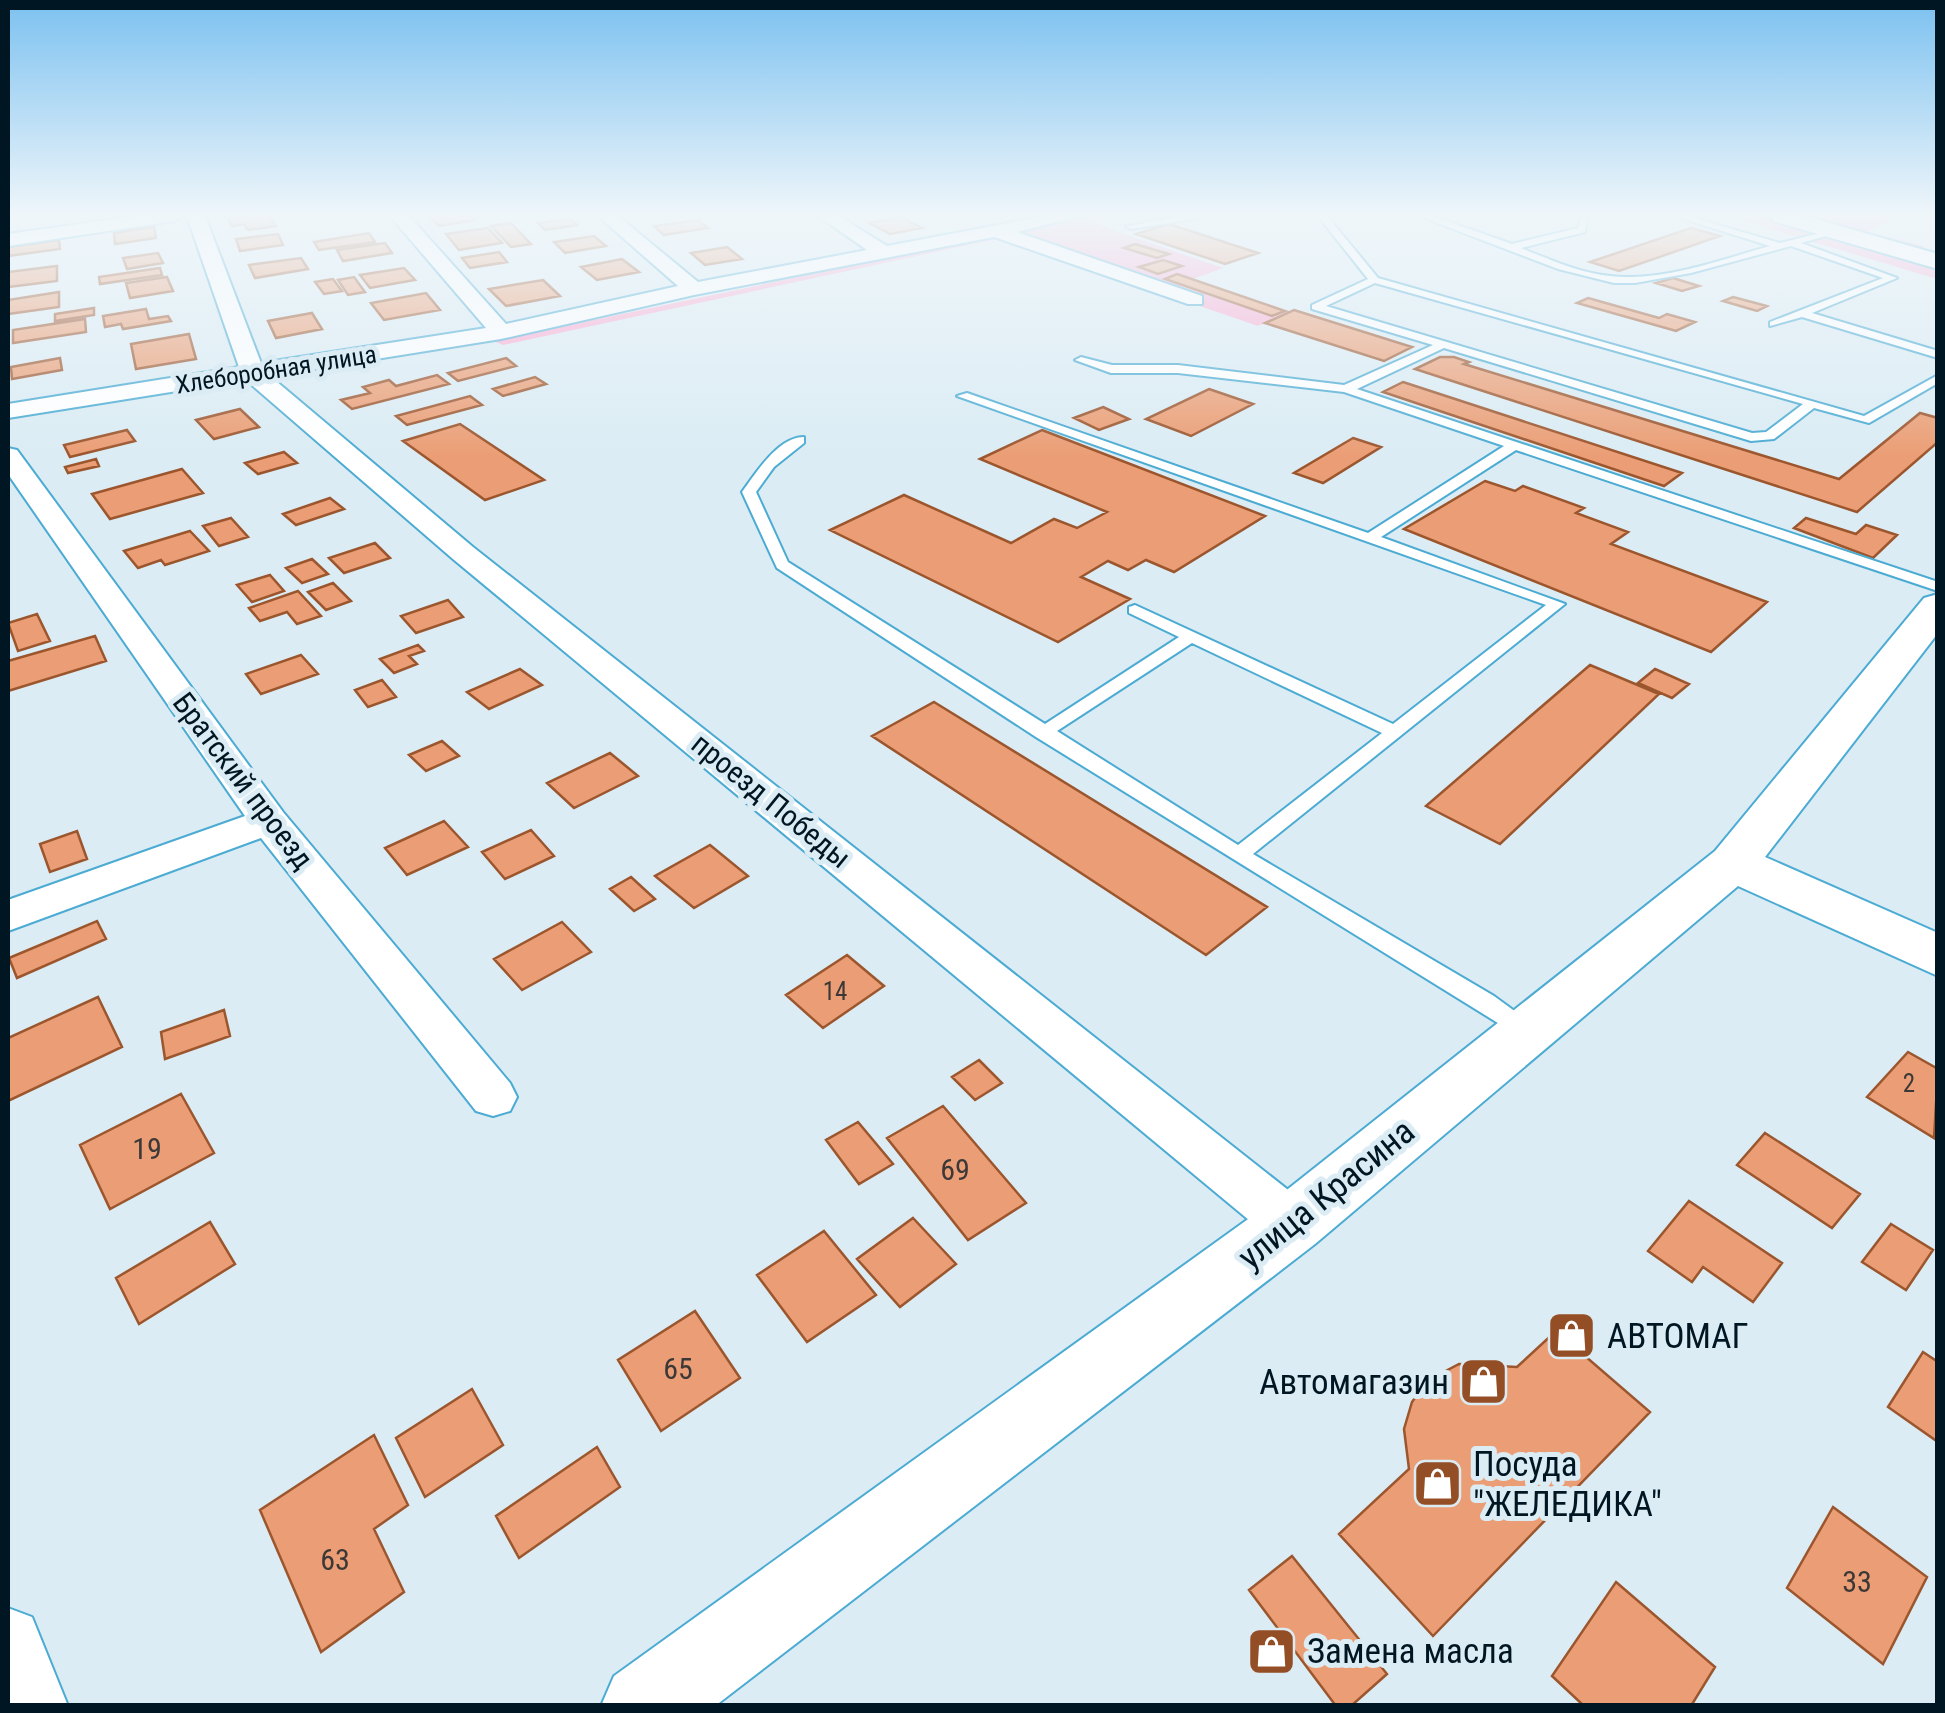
<svg xmlns="http://www.w3.org/2000/svg" width="1945" height="1713" viewBox="0 0 1945 1713" font-family="'Roboto Condensed',sans-serif">
	<rect width="100%" height="100%" fill="#dbecf4"/>
	<path fill="#fbaad1" d="M 1088,216 L 1116,216 L 1089,222 L 1223,268 L 1193,279 L 1289,311 L 1258,326 L 1001,238 L 503,345 L 494,341 Z
		M 1727,216 L 1758,216 L 1937,269 L 1937,279 Z
		M 1807,216 L 1898,216 L 1867,232 L 1924,246 L 1922,249 L 1937,253 L 1937,257 Z"/>
	<path fill="#eb9e75" stroke="#9c562e" stroke-width="2.5" d="M 269,216 L 276,226 L 248,230 L 244,224 L 232,226 L 227,217 Z
		M 428,216 L 470,216 L 475,220 L 439,226 Z
		M 901,217 L 922,228 L 890,234 L 869,223 Z
		M 571,218 L 577,225 L 545,230 L 538,223 Z
		M 698,220 L 708,228 L 664,235 L 654,226 Z
		M 511,223 L 531,244 L 511,247 L 491,226 Z
		M 1169,224 L 1258,253 L 1225,264 L 1136,234 Z
		M 154,227 L 156,238 L 115,244 L 114,233 Z
		M 488,228 L 502,243 L 459,250 L 446,234 Z
		M 1691,228 L 1720,236 L 1619,271 L 1590,262 Z
		M 369,233 L 375,242 L 319,250 L 314,242 Z
		M 278,234 L 283,245 L 240,251 L 236,239 Z
		M 594,236 L 606,246 L 565,253 L 554,242 Z
		M 59,240 L 60,249 L 8,256 L 8,247 Z
		M 385,243 L 392,253 L 343,261 L 337,250 Z
		M 1135,244 L 1169,254 L 1157,258 L 1124,248 Z
		M 727,247 L 742,259 L 705,265 L 691,253 Z
		M 499,252 L 507,262 L 470,268 L 462,258 Z
		M 158,253 L 163,263 L 127,269 L 123,258 Z
		M 301,258 L 308,269 L 255,278 L 249,265 Z
		M 622,259 L 639,272 L 597,280 L 581,267 Z
		M 1163,260 L 1182,266 L 1158,274 L 1139,267 Z
		M 57,266 L 57,281 L 8,287 L 8,272 Z
		M 160,268 L 162,275 L 100,284 L 99,277 Z
		M 404,268 L 415,280 L 370,288 L 360,275 Z
		M 1177,274 L 1285,311 L 1272,316 L 1165,279 Z
		M 167,277 L 173,291 L 130,298 L 126,283 Z
		M 354,277 L 365,292 L 348,295 L 338,280 Z
		M 1673,278 L 1699,286 L 1682,291 L 1656,283 Z
		M 333,279 L 342,291 L 324,294 L 315,282 Z
		M 543,280 L 560,296 L 506,306 L 489,289 Z
		M 59,292 L 59,307 L 8,314 L 8,300 Z
		M 426,293 L 440,310 L 384,320 L 371,303 Z
		M 1733,297 L 1767,306 L 1757,311 L 1723,301 Z
		M 1588,298 L 1659,318 L 1667,314 L 1695,322 L 1676,331 L 1577,303 Z
		M 94,308 L 94,315 L 55,321 L 55,314 Z
		M 146,309 L 149,319 L 168,316 L 171,321 L 123,329 L 121,324 L 105,327 L 103,316 Z
		M 1294,310 L 1412,347 L 1384,361 L 1265,323 Z
		M 312,313 L 322,329 L 276,338 L 268,321 Z
		M 85,319 L 86,332 L 13,343 L 13,330 Z
		M 189,334 L 196,359 L 136,369 L 131,344 Z
		M 1440,357 L 1454,357 L 1469,362 L 1464,364 L 1839,479 L 1920,413 L 1938,418 L 1938,442 L 1857,512 L 1415,369 Z
		M 60,358 L 62,370 L 12,379 L 11,367 Z
		M 506,358 L 516,366 L 458,381 L 448,373 Z
		M 437,375 L 449,384 L 352,409 L 341,400 L 370,393 L 363,387 L 389,380 L 396,386 Z
		M 535,377 L 546,384 L 503,396 L 493,389 Z
		M 1403,382 L 1682,473 L 1664,486 L 1383,392 Z
		M 1209,389 L 1253,404 L 1191,436 L 1146,419 Z
		M 470,396 L 482,405 L 407,425 L 396,416 Z
		M 1103,407 L 1129,419 L 1099,430 L 1074,418 Z
		M 240,409 L 259,427 L 214,439 L 196,420 Z
		M 460,424 L 544,480 L 485,500 L 403,441 Z
		M 127,430 L 135,441 L 70,457 L 64,445 Z
		M 1042,430 L 1265,516 L 1174,572 L 1146,560 L 1128,570 L 1108,561 L 1081,577 L 1130,599 L 1058,642 L 830,530 L 904,495 L 1011,543 L 1054,519 L 1077,528 L 1107,512 L 980,459 Z
		M 1353,438 L 1381,447 L 1323,483 L 1294,473 Z
		M 284,452 L 297,463 L 258,474 L 245,463 Z
		M 96,459 L 99,466 L 68,473 L 65,467 Z
		M 182,469 L 203,493 L 110,519 L 92,494 Z
		M 1485,481 L 1515,491 L 1523,486 L 1584,508 L 1576,513 L 1628,532 L 1611,544 L 1767,602 L 1711,652 L 1404,529 Z
		M 330,498 L 344,509 L 296,525 L 283,514 Z
		M 231,518 L 248,537 L 219,546 L 203,526 Z
		M 1806,518 L 1856,534 L 1866,525 L 1897,535 L 1873,558 L 1794,528 Z
		M 190,531 L 209,551 L 165,565 L 161,560 L 138,568 L 124,551 Z
		M 375,543 L 390,558 L 344,573 L 329,558 Z
		M 312,559 L 328,574 L 302,583 L 286,568 Z
		M 270,575 L 284,591 L 252,602 L 237,585 Z
		M 333,583 L 351,601 L 326,610 L 308,592 Z
		M 298,591 L 321,616 L 297,624 L 287,612 L 260,621 L 249,608 Z
		M 448,600 L 463,617 L 416,633 L 401,616 Z
		M 37,614 L 50,641 L 18,651 L 8,623 Z
		M 95,636 L 106,661 L 8,691 L 8,661 Z
		M 418,645 L 424,651 L 409,656 L 417,664 L 394,673 L 380,659 Z
		M 301,655 L 318,674 L 261,694 L 246,674 Z
		M 1590,665 L 1659,694 L 1500,844 L 1426,806 Z
		M 520,669 L 542,685 L 489,709 L 467,692 Z
		M 1655,669 L 1689,684 L 1672,698 L 1638,683 Z
		M 382,680 L 396,697 L 368,707 L 355,690 Z
		M 934,702 L 1267,907 L 1206,955 L 872,736 Z
		M 442,741 L 459,756 L 426,771 L 409,755 Z
		M 610,753 L 638,776 L 574,808 L 547,783 Z
		M 444,821 L 468,847 L 407,875 L 385,848 Z
		M 531,830 L 554,856 L 505,879 L 482,852 Z
		M 77,831 L 87,859 L 50,872 L 40,844 Z
		M 710,845 L 748,876 L 694,908 L 655,876 Z
		M 631,877 L 655,899 L 634,911 L 610,889 Z
		M 97,921 L 106,939 L 17,978 L 9,958 Z
		M 562,922 L 591,952 L 522,990 L 494,959 Z
		M 847,955 L 884,986 L 823,1028 L 786,995 Z
		M 98,997 L 122,1047 L 8,1101 L 8,1038 Z
		M 224,1010 L 230,1036 L 165,1059 L 161,1032 Z
		M 1908,1052 L 1938,1069 L 1934,1138 L 1867,1097 Z
		M 979,1060 L 1002,1083 L 975,1100 L 952,1077 Z
		M 181,1094 L 214,1153 L 110,1209 L 80,1145 Z
		M 943,1106 L 1026,1203 L 968,1240 L 887,1138 Z
		M 858,1122 L 893,1164 L 859,1184 L 826,1140 Z
		M 1765,1133 L 1860,1194 L 1832,1228 L 1737,1165 Z
		M 1689,1201 L 1782,1263 L 1753,1302 L 1703,1267 L 1692,1282 L 1648,1251 Z
		M 913,1218 L 956,1264 L 900,1307 L 857,1259 Z
		M 210,1222 L 235,1264 L 139,1324 L 116,1278 Z
		M 1891,1224 L 1933,1250 L 1906,1290 L 1862,1262 Z
		M 824,1231 L 876,1295 L 807,1342 L 757,1275 Z
		M 695,1311 L 740,1378 L 661,1431 L 618,1360 Z
		M 1556,1331 L 1650,1412 L 1433,1636 L 1339,1534 L 1409,1469 L 1404,1429 L 1412,1402 L 1427,1381 L 1459,1364 L 1517,1367 Z
		M 1923,1352 L 1938,1362 L 1938,1442 L 1888,1407 Z
		M 472,1389 L 503,1445 L 425,1497 L 396,1438 Z
		M 374,1435 L 408,1505 L 374,1529 L 404,1592 L 321,1652 L 260,1510 Z
		M 597,1447 L 620,1487 L 519,1558 L 496,1516 Z
		M 1833,1507 L 1927,1577 L 1883,1664 L 1787,1588 Z
		M 1292,1556 L 1387,1674 L 1351,1706 L 1336,1706 L 1249,1590 Z
		M 1616,1582 L 1715,1667 L 1691,1706 L 1584,1706 L 1552,1676 Z"/>
	<g fill="none" stroke-linecap="round" stroke-linejoin="round">
		<defs>
			<path id="service" d="M 1186,216 L 1210,216 L 1131,229 L 1126,226 Z
				M 1318,216 L 1327,216 L 1378,278 L 1864,416 L 1938,375 L 1938,383 L 1869,423 L 1814,408 L 1774,439 L 1751,441 L 1444,348 L 1357,389 L 1938,582 L 1938,591 L 1516,450 L 1381,537 L 1565,604 L 1253,854 L 1494,996 L 1535,1026 L 1538,1032 L 1535,1038 L 1527,1041 L 1036,737 L 777,568 L 742,492 C 756,473 778,437 804,437 L 804,443 L 774,467 L 756,492 L 788,562 L 1045,724 L 1179,637 L 1129,613 L 1129,607 L 1135,605 L 1393,724 L 1546,605 L 957,396 L 967,393 L 1368,533 L 1504,446 L 1344,392 L 1178,373 L 1111,373 L 1075,360 L 1081,357 L 1112,365 L 1178,365 L 1344,385 L 1433,345 L 1312,309 L 1312,305 L 1368,279 ZM 1375,283 L 1803,404 L 1766,432 L 1752,433 L 1326,306 ZM 1192,643 L 1382,733 L 1238,845 L 1057,731 Z
				M 1419,216 L 1432,216 L 1512,244 L 1578,228 L 1581,218 L 1587,218 L 1585,232 L 1521,248 C 1549,259 1579,273 1610,276 C 1662,282 1720,260 1770,246 L 1674,216 L 1687,216 L 1780,243 L 1837,229 L 1837,233 L 1801,243 L 1897,278 L 1812,313 L 1938,351 L 1938,358 L 1802,317 L 1770,326 L 1770,322 L 1883,278 L 1791,246 L 1691,273 L 1635,283 L 1614,283 L 1558,269 Z"/>
			<path id="minor" d="M 137,216 L 183,216 L 174,221 L 8,246 L 8,234 Z
				M 187,216 L 205,216 L 261,363 L 486,328 L 390,216 L 409,216 L 506,324 L 678,286 L 598,216 L 618,216 L 698,282 L 867,250 L 818,216 L 839,216 L 887,246 L 1045,216 L 1082,216 L 1017,232 L 1202,296 L 1202,304 L 1188,304 L 994,237 L 694,295 L 501,339 L 270,376 L 473,547 L 1311,1208 L 1318,1224 L 1311,1240 L 1292,1247 L 1273,1240 L 453,559 L 246,380 L 8,418 L 8,404 L 239,367 Z
				M 8,448 L 17,450 L 283,812 L 510,1083 L 517,1097 L 510,1111 L 493,1116 L 476,1111 L 261,838 L 8,931 L 8,900 L 245,816 L 8,474 Z
				M 8,1608 L 32,1617 L 68,1706 L 8,1706 Z"/>
			<path id="tertiary" d="M 1770,216 L 1805,216 L 1938,254 L 1938,269 L 1773,221 Z
				M 1938,594 L 1938,633 L 1765,857 L 1938,933 L 1938,976 L 1738,886 L 1315,1244 L 715,1706 L 601,1706 L 614,1676 L 1269,1204 L 1715,851 L 1924,598 Z"/>
		</defs>
		<use href="#service" stroke="#4babd3" stroke-width="4"/>
		<use href="#minor" stroke="#4babd3" stroke-width="4"/>
		<use href="#tertiary" stroke="#4babd3" stroke-width="4"/>
		<use href="#service" fill="#fff" fill-rule="evenodd"/>
		<use href="#minor" fill="#fff" fill-rule="evenodd"/>
		<use href="#tertiary" fill="#fff" fill-rule="evenodd"/>
	</g>
	<linearGradient id="sky" x2="0" y2="1"><stop stop-color="#7cc1f0"/><stop offset="0.47" stop-color="#eff6fa"/><stop offset="1" stop-color="#eff6fa" stop-opacity="0"/></linearGradient>
	<rect width="1945" height="456" fill="url(#sky)"/>
	<defs>
		<symbol id="shop-square" viewBox="-11 -11 22 22"><rect x="-9" y="-9" width="18" height="18" rx="4" fill="#944e25" stroke="#dbecf4"/><path d="M-5-2.5h2.3a2.7 3.5 0 0 1 5.4 0H5L5.5 6h-11ZM-1.5-2.5h3a1.5 2.3 0 0 0-3 0Z" fill="#fff"/></symbol>
	</defs>
	<g fill-rule="evenodd">
		<use href="#shop-square" x="1544" y="1308" width="55" height="55"/>
		<use href="#shop-square" x="1456" y="1354" width="55" height="55"/>
		<use href="#shop-square" x="1410" y="1456" width="55" height="55"/>
		<use href="#shop-square" x="1244" y="1624" width="55" height="55"/>
	</g>
	<g text-anchor="middle" stroke-width="10" stroke-linejoin="round" paint-order="stroke">
		<g font-size="25" fill="#001622" stroke="#dbecf4">
			<text transform="translate(276 369) rotate(-9)" y="9">Хлеборобная улица</text>
		</g>
		<g font-size="25" fill="#3b3837">
			<text x="835" y="1000">14</text>
			<text x="1909" y="1092">2</text>
		</g>
		<g font-size="30" fill="#001622" stroke="#dbecf4">
			<text transform="translate(243 781) rotate(53)" y="10">Братский проезд</text>
			<text transform="translate(771 801) rotate(39)" y="10">проезд Победы</text>
		</g>
		<g font-size="30" fill="#3b3837">
			<text x="147" y="1159">19</text>
			<text x="955" y="1180">69</text>
			<text x="678" y="1379">65</text>
			<text x="335" y="1570">63</text>
			<text x="1857" y="1592">33</text>
		</g>
		<g font-size="35" fill="#001622" stroke="#dbecf4">
			<text transform="translate(1326 1194) rotate(-39)" y="12">улица Красина</text>
		</g>
		<g font-size="35" fill="#001622" stroke="#dbecf4" text-anchor="start">
			<text x="1607" y="1348">АВТОМАГ</text>
			<text x="1449" y="1394" text-anchor="end">Автомагазин</text>
			<text x="1473" y="1476">Посуда<tspan x="1473" dy="40">"ЖЕЛЕДИКА"</tspan></text>
			<text x="1307" y="1663">Замена масла</text>
		</g>
	</g>
	<rect width="1945" height="1713" fill="none" stroke="#001622" stroke-width="20"/>
</svg>
